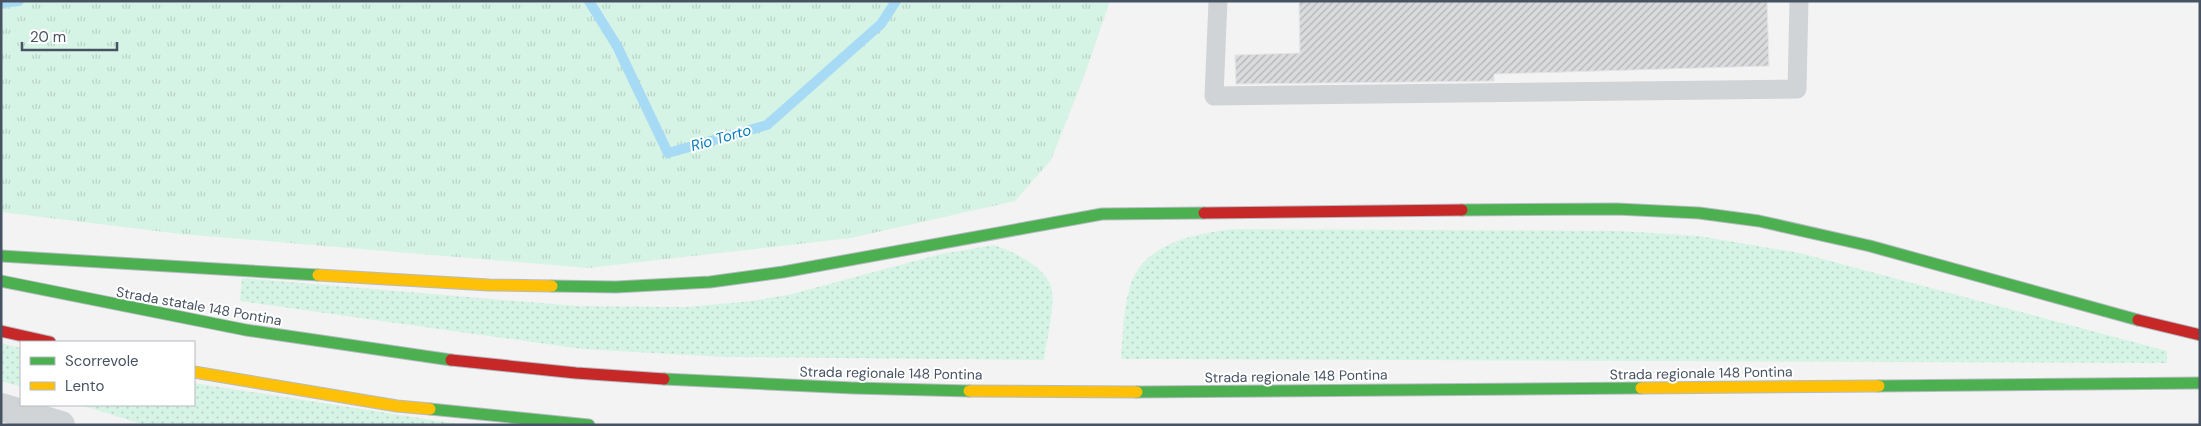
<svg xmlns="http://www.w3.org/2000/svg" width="2201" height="426" viewBox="0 0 2201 426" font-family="'DM Sans',sans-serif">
	<defs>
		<pattern id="grass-dots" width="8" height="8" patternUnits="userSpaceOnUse" patternTransform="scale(1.25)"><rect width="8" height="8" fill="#d6f4e5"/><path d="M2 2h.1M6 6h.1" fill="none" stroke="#b9d3c7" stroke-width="1.8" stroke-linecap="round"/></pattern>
		<pattern id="park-tufts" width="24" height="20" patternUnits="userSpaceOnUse" patternTransform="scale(1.25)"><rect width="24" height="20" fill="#d6f4e5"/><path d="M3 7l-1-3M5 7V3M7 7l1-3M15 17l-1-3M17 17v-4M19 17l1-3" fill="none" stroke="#b9d3c7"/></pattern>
		<pattern id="building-hatch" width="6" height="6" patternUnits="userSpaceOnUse" patternTransform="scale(1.25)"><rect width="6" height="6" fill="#dadbdd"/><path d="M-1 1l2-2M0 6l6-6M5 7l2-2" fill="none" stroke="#b3b4b7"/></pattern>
	</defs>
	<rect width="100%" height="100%" fill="#f3f3f3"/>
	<path fill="url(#grass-dots)" d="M 1233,229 L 1620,231 L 1699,236 L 1800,253 L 2167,351 L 2167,363 L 1121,359 C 1123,337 1123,312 1129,290 C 1140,244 1193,234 1233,229 Z
		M 994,245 C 1012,251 1046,267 1051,287 C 1056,304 1046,342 1044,360 L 725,357 L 582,349 L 240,301 L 242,278 L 577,306 L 686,307 L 752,301 L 792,294 L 941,254 Z
		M 1,343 L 21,348 L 21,387 L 1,381 Z
		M 194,383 L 464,425 L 145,425 L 81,405 L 194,405 Z"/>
	<path fill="url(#park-tufts)" d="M 1,1 L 1110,1 L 1085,74 L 1051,160 L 1015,201 L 851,238 L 588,268 L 181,234 L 1,212 Z"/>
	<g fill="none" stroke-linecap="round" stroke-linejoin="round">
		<path stroke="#a7daf4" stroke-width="10" d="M 589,1 L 617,46 L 668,153 L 767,125 L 881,24 L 896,1
			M 1,3 L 19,1"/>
	</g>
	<path fill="url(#building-hatch)" stroke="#e4e5e6" d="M 1299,1 L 1767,1 L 1769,66 L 1494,74 L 1494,81 L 1236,84 L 1235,55 L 1300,53 Z"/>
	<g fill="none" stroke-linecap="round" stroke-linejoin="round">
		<defs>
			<path id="fast" d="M 1462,210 L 1617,209 L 1699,213 L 1759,221 L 1870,246 L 2138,320
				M 1,256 L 318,275
				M 1,281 L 246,330 L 451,360
				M 552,286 L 616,287 L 710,282 L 783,272 L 1102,214 L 1204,213
				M 664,379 L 853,388 L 969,391
				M 1879,386 L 2200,383
				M 1137,392 L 1641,388
				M 430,409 L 589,425"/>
			<path id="slow" d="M 318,275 L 489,285 L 552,286
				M 194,372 L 397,406 L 430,409
				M 1641,388 L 1879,386
				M 969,391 L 1137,392"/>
			<path id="jam" d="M 1204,213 L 1462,210
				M 2138,320 L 2200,335
				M 1,331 L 50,342
				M 451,360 L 576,373 L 664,379"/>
		</defs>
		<use href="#fast" stroke="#b6bbc3" stroke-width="13"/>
		<use href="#slow" stroke="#b6bbc3" stroke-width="13"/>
		<use href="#jam" stroke="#b6bbc3" stroke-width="13"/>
		<path stroke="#d1d4d7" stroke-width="19" d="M 1218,1 L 1214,96 L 1797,89 L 1799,1"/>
		<path stroke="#d1d4d7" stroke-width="28" d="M 1,407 L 61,425"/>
		<use href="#fast" stroke="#4caf50" stroke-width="11"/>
		<use href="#slow" stroke="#ffc107" stroke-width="11"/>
		<use href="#jam" stroke="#c62828" stroke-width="11"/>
	</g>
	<g text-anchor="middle" stroke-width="4" stroke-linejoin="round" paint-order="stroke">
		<g font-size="14" fill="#475262" stroke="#fff">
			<text transform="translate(199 306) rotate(10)" y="5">Strada statale 148 Pontina</text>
			<text transform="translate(891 373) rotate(1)" y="5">Strada regionale 148 Pontina</text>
			<text transform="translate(1701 373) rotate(-1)" y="5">Strada regionale 148 Pontina</text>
			<text transform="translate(1296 376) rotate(-1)" y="5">Strada regionale 148 Pontina</text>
		</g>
		<g font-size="15" font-style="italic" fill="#007bbc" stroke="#fff">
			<text transform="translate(721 138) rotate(-16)" y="5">Rio Torto</text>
		</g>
	</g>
	<rect width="2201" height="426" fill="none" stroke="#475262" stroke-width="5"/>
	<rect x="20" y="341" width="175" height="65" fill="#ffffff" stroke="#b5bac0"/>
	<rect x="30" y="357" width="25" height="8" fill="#4caf50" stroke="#b5bac0"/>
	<text x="65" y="366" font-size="15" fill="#475262">Scorrevole</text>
	<rect x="30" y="382" width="25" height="8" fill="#ffc107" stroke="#b5bac0"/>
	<text x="65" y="391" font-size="15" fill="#475262">Lento</text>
	<path d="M22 42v8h95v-8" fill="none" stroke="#475262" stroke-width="2.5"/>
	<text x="30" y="42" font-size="15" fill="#475262" stroke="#ffffff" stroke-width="4" paint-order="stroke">20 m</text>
</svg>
